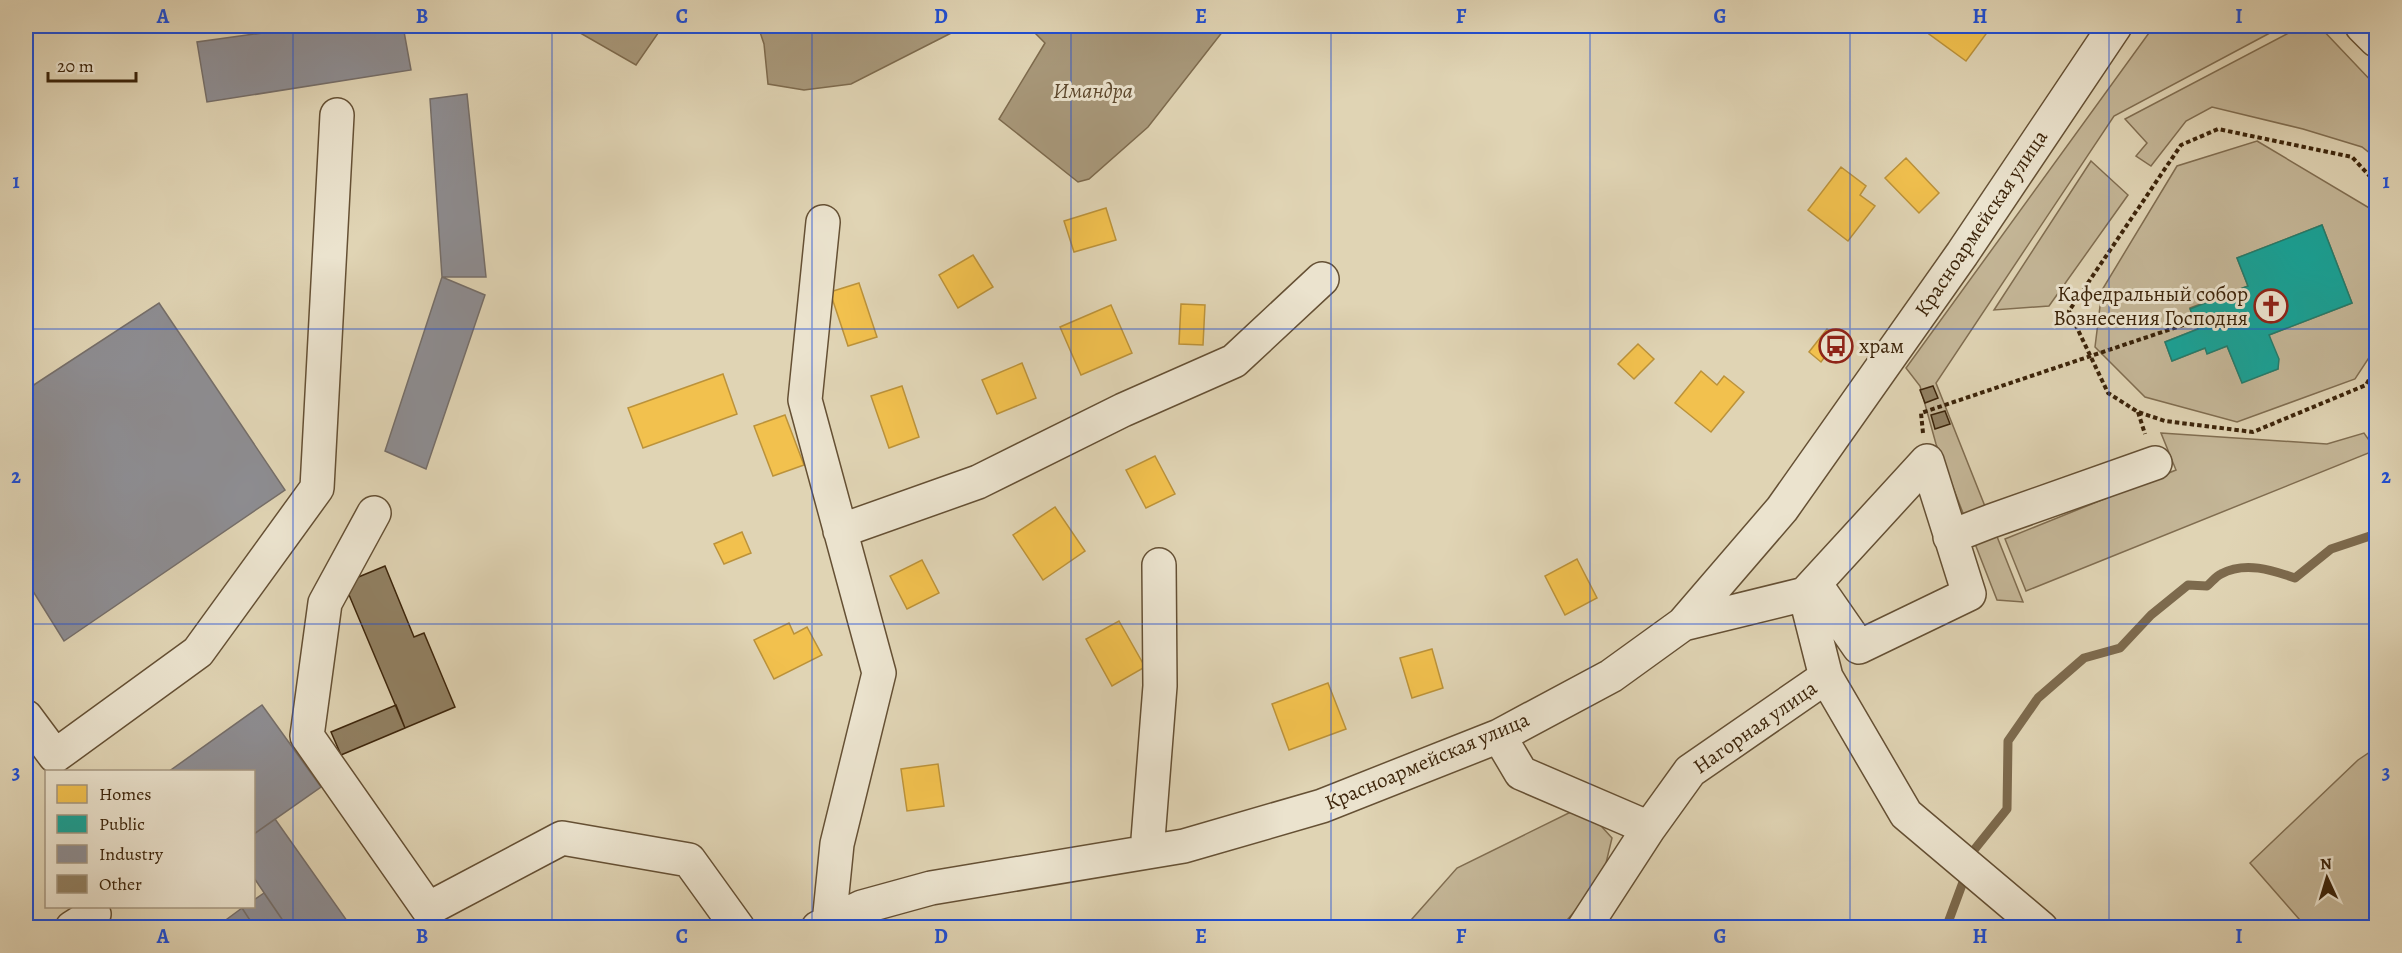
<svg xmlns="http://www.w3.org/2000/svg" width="2402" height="953" viewBox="0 0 2402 953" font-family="Alegreya,serif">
	<rect width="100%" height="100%" fill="#e0d4b4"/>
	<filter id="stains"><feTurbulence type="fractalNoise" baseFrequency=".00333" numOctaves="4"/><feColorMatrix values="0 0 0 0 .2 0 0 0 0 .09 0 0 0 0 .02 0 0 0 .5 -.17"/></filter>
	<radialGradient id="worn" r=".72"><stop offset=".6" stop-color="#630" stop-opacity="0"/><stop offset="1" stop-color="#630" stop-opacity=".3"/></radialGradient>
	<path fill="#c4b697" stroke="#806d50" stroke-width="1.5" fill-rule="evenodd" d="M 2154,26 L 2283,26 L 2114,116 L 1936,383 L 2023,602 L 1997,600 L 1936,444 L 1920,386 L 1906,368 Z
		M 2302,26 L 2319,26 L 2376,86 L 2376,158 L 2362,147 L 2303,129 L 2212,107 L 2186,121 L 2151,166 L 2136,156 L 2147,143 L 2125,119 Z
		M 2257,141 L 2376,212 L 2376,347 L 2355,379 L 2237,422 L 2145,397 L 2095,347 L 2102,290 L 2177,166 ZM 2322,225 L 2352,303 L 2269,335 L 2278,369 L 2242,382 L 2227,346 L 2208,353 L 2205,348 L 2172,361 L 2165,342 L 2198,329 L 2190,308 L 2248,286 L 2237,258 Z
		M 2091,161 L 2128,195 L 2049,306 L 1994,310 Z
		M 2161,433 L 2327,444 L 2364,433 L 2376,450 L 2026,591 L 2005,539 L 2176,470 Z
		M 2376,748 L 2376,927 L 2306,927 L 2250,863 L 2358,760 Z
		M 1583,806 L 1612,838 L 1602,880 L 1561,927 L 1404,928 L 1457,868 Z"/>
	<path fill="#a8987a" stroke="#7d6a4d" stroke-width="1.5" d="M 568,26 L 663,26 L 636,65 Z
		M 758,26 L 965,26 L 851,84 L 804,90 L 768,84 L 764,44 Z
		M 1028,26 L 1227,26 L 1148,127 L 1089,179 L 1078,182 L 999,119 L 1045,43 Z"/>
	<path fill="#f2c14e" stroke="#bb923a" stroke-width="1.5" d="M 1935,26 L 1975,26 L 1986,34 L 1966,61 L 1929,34 Z
		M 1906,158 L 1939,193 L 1919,213 L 1885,178 Z
		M 1841,167 L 1866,186 L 1860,195 L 1875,206 L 1848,241 L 1808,210 Z
		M 1106,208 L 1116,240 L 1074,252 L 1064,221 Z
		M 973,255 L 993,287 L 958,308 L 939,275 Z
		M 859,283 L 877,337 L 848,346 L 830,292 Z
		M 1181,304 L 1205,305 L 1203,345 L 1179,344 Z
		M 1111,305 L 1132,353 L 1081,375 L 1060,327 Z
		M 1827,329 L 1839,338 L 1821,362 L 1809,352 Z
		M 1638,344 L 1654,359 L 1634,379 L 1618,364 Z
		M 1022,363 L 1036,398 L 997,414 L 982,380 Z
		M 1701,371 L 1717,385 L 1724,376 L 1744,392 L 1711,432 L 1675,403 Z
		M 723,374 L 737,414 L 643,448 L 628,408 Z
		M 902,386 L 919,437 L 889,448 L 871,396 Z
		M 785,415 L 804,465 L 773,476 L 754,426 Z
		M 1155,456 L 1175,494 L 1146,508 L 1126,470 Z
		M 1055,507 L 1085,551 L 1043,580 L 1013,535 Z
		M 742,532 L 751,553 L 724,564 L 714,544 Z
		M 1577,559 L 1597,598 L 1565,615 L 1545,576 Z
		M 922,560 L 939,593 L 907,609 L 890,576 Z
		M 1119,621 L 1145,667 L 1112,686 L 1086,639 Z
		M 789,623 L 794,634 L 807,627 L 822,655 L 774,679 L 754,640 Z
		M 1432,649 L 1443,688 L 1412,698 L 1400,658 Z
		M 1328,683 L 1346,729 L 1289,750 L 1272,704 Z
		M 938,764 L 944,806 L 907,811 L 901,769 Z"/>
	<path fill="#17a398" stroke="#227d6d" stroke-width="1.5" d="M 2322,225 L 2352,303 L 2269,335 L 2279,359 L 2278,369 L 2242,383 L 2227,346 L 2207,354 L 2205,348 L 2172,361 L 2165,342 L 2198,329 L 2190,309 L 2248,286 L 2237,258 Z"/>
	<path fill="#8d8d92" stroke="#756e69" stroke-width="1.5" d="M 313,26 L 403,26 L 411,70 L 207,102 L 197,42 Z
		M 467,94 L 486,277 L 442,277 L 430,99 Z
		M 442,277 L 485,295 L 426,469 L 385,451 Z
		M 159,303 L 285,490 L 64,641 L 26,580 L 26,390 Z
		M 262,705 L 321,787 L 254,834 L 254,772 L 168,772 Z
		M 275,819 L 350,925 L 349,928 L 288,928 L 254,878 L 254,834 Z
		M 264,893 L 288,928 L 255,928 L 242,908 L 254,906 L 254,900 Z
		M 242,908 L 255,928 L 215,928 Z"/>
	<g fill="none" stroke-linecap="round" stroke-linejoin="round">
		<path stroke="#7d6a4d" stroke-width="9" d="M 1971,861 L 1974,850 L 2007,809 L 2008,741 L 2038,698 L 2084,658 L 2120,648 L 2151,615 L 2188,585 L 2207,586 C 2211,583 2216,576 2221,574 C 2245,561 2272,570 2295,578 L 2331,549 L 2376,534
			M 1946,928 L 1966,874"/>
	</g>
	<path fill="#918062" stroke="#3c240a" stroke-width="1.5" d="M 1933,386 L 1938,398 L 1925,403 L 1920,390 Z
		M 1945,411 L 1950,424 L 1935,429 L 1931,415 Z
		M 385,566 L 414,637 L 424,633 L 455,707 L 405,728 L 344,583 Z
		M 396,705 L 405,728 L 341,755 L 331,732 Z"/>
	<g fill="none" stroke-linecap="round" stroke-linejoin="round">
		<defs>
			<path id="minor" d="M 2362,26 L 2376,40
				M 823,222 L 805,400 L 879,673 L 837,844 L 829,923
				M 374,513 L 325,603 L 307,736 L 428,909 L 562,838 L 689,860 L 738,928
				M 840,531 L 978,482 L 1123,410 L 1234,361 L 1322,279
				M 1950,537 L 1991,521 L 2155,463
				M 1805,594 L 1826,677 L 1906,814 L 2041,928
				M 1683,624 L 1805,594 L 1927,461 L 1969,594 L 1859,647 L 1816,585
				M 26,717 L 55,756 L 198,652 L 317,488 L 337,115
				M 1499,736 L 1521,773 L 1649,828
				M 1147,852 L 1160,686 L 1159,565
				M 72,928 L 94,914
				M 818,928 L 862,907 L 931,888 L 1184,846 L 1322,806 L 1499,736 L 1611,676 L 1683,624 L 1782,509 L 1962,254 L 2115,26
				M 1584,928 L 1649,828 L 1690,771 L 1826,677"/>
		</defs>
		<use href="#minor" stroke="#655034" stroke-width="36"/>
		<path stroke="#3c240a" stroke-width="4" stroke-dasharray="4.5 3" stroke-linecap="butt" d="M 2376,183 L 2352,157 L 2218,129 L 2181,145 L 2069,311 L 2108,393 L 2138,412 L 2165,421 L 2253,432 L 2366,385 L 2376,367
			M 2138,412 L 2145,434
			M 1923,433 L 1921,413 L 2195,321"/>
		<use href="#minor" stroke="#ebe3ce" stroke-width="33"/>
	</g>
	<path fill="none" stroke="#1d4ed8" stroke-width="1.5" stroke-opacity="0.55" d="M 293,26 L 293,928M 552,26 L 552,928M 812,26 L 812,928M 1071,26 L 1071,928M 1331,26 L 1331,928M 1590,26 L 1590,928M 1850,26 L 1850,928M 2109,26 L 2109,928M 26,329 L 2376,329M 26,624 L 2376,624"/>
	<defs>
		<symbol id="church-ring" viewBox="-11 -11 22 22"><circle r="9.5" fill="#ebe3ce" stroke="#8f2418" stroke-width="1.5"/><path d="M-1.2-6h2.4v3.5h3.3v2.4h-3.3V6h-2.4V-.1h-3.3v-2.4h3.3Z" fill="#8f2418"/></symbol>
		<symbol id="bus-ring" viewBox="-11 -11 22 22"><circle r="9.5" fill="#ebe3ce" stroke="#8f2418" stroke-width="1.5"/><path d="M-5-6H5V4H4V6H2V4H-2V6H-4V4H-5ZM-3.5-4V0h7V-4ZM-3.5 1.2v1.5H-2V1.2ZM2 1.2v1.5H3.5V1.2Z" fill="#8f2418"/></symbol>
	</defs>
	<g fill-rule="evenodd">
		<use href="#church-ring" x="2252" y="287" width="38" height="38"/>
		<use href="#bus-ring" x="1817" y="327" width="38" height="38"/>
	</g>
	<g text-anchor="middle" stroke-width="6" stroke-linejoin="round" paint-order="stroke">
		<g font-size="21" fill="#3c240a" stroke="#ebe3ce">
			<text transform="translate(1981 223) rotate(-56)" y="7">Красноармейская улица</text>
			<text transform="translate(1755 727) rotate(-35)" y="7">Нагорная улица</text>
			<text transform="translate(1427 761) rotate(-23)" y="7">Красноармейская улица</text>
		</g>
		<g font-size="21" fill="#3c240a" stroke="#ebe3ce" text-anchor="end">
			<text x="2248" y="301">Кафедральный собор<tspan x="2248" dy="24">Вознесения Господня</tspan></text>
			<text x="1859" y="353" text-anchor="start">храм</text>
		</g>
		<g font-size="22" font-style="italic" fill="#5c472c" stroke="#ebe3ce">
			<text x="1093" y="98">Имандра</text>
		</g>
	</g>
	<rect width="2402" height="953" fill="none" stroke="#e0d4b4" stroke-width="66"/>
	<rect x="45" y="770" width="210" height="138" fill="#ebe3ce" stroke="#a59780" stroke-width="1.5"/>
	<rect x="57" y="785" width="30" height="18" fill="#f2c14e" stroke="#a59780" stroke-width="1.5"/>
	<text x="99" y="800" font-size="18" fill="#3c240a">Homes</text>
	<rect x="57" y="815" width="30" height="18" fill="#17a398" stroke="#a59780" stroke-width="1.5"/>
	<text x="99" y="830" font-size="18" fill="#3c240a">Public</text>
	<rect x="57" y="845" width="30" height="18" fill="#8d8d92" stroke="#a59780" stroke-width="1.5"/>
	<text x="99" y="860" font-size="18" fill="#3c240a">Industry</text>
	<rect x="57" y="875" width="30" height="18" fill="#918062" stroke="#a59780" stroke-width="1.5"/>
	<text x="99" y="890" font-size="18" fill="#3c240a">Other</text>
	<g transform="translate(2327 878) rotate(356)" stroke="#ebe3ce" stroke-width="4.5" paint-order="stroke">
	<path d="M0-4.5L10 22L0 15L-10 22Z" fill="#3c240a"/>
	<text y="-9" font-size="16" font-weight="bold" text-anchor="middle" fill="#3c240a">N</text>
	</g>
	<path d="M48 72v9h88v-9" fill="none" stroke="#3c240a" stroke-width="3"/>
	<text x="57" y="72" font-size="18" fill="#3c240a" stroke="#ebe3ce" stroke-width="4.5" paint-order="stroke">20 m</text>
	<rect x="33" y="33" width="2336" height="887" fill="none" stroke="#1d4ed8" stroke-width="2"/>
	<g font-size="20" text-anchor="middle" font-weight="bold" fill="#1d4ed8">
		<text x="163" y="23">A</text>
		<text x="422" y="23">B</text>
		<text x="682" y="23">C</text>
		<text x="941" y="23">D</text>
		<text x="1201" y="23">E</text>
		<text x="1461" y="23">F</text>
		<text x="1720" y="23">G</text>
		<text x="1980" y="23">H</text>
		<text x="2239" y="23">I</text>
		<text x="16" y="188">1</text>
		<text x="2386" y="188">1</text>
		<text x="16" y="483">2</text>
		<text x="2386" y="483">2</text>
		<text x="16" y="779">3</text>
		<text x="2386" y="779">3</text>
		<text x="163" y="943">A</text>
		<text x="422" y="943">B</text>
		<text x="682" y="943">C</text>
		<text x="941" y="943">D</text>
		<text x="1201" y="943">E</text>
		<text x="1461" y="943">F</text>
		<text x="1720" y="943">G</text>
		<text x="1980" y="943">H</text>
		<text x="2239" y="943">I</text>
	</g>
	<rect width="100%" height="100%" filter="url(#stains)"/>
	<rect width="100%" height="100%" fill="url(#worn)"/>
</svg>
